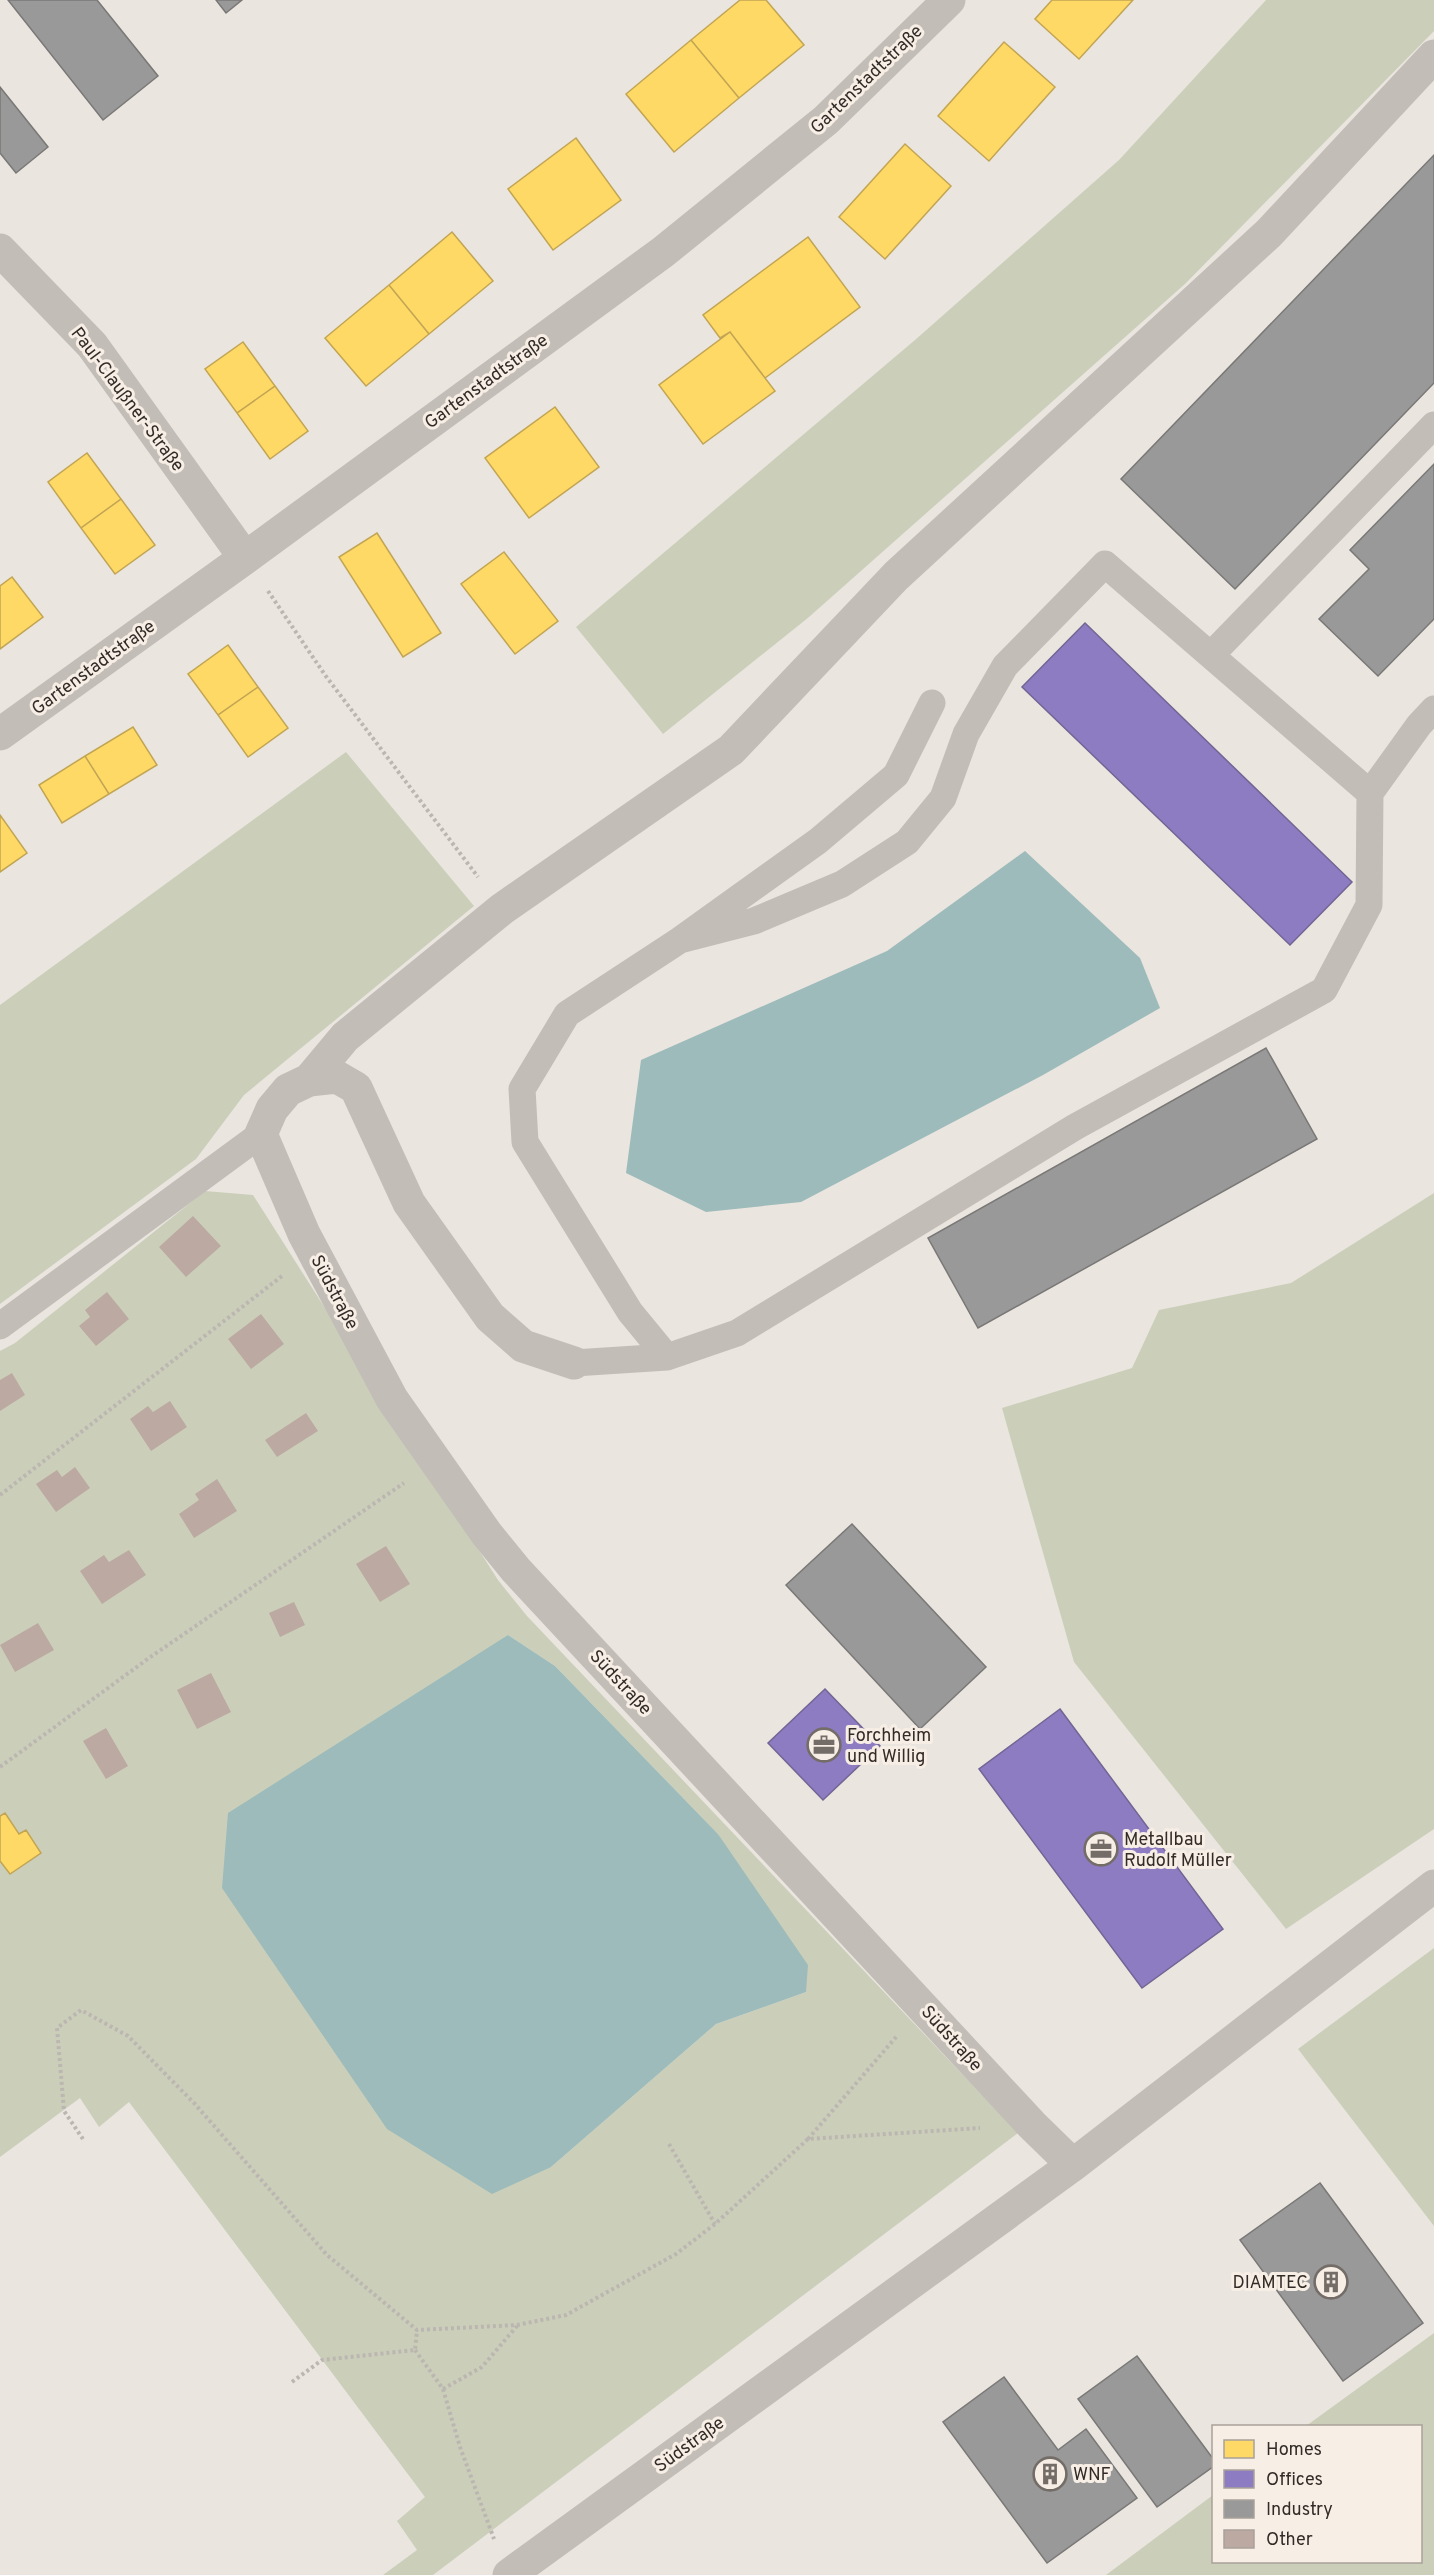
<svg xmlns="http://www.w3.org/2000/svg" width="1434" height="2575" viewBox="0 0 1434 2575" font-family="Overpass,sans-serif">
	<rect width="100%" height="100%" fill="#eae5df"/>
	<path fill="#cbcfba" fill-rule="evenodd" d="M 1266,0 L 1434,0 L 1434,31 L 1185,284 L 809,617 L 663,734 L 576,627 L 915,340 L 1119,160 Z
		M 346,752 L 474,906 L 244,1095 L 196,1159 L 0,1304 L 0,1005 Z
		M 205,1191 L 253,1195 L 498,1580 L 527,1616 L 1018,2133 L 433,2575 L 383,2575 L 417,2550 L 397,2521 L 425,2497 L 129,2102 L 99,2127 L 80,2098 L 0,2157 L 0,1351 L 15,1343 ZM 508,1635 L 555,1666 L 718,1834 L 806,1992 L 716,2024 L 551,2167 Z
		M 1434,1193 L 1434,1829 L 1286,1929 L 1074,1662 L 1002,1408 L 1132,1368 L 1159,1310 L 1291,1283 Z
		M 1434,1948 L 1434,2226 L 1298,2049 Z
		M 1434,2333 L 1434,2575 L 1106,2575 L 1213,2495 L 1214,2562 L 1420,2562 L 1420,2426 L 1306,2426 Z"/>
	<path fill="#9cbbba" d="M 1025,851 L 1140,958 L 1160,1008 L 1043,1075 L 801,1202 L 706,1212 L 626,1173 L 641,1060 L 887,951 Z
		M 508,1635 L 555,1666 L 718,1834 L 808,1965 L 806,1992 L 716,2024 L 551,2167 L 492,2194 L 387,2129 L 222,1888 L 228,1813 Z"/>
	<path fill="#ffd966" stroke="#c2a553" stroke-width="1.5" d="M 740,0 L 766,0 L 804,45 L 739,98 L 691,40 Z
		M 1052,0 L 1133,0 L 1079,59 L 1035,19 Z
		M 691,40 L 739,98 L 674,152 L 626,94 Z
		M 1004,42 L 1055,87 L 989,161 L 938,116 Z
		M 576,138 L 621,200 L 553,250 L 508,189 Z
		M 905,144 L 951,186 L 885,259 L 839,217 Z
		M 452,232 L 493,281 L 429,334 L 389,285 Z
		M 808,237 L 860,307 L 765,378 L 730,332 L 720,338 L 703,315 Z
		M 389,285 L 429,334 L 366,386 L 325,338 Z
		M 730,332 L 775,391 L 703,444 L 659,385 Z
		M 243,342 L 275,386 L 237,413 L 205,369 Z
		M 275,386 L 308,431 L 270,459 L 237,413 Z
		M 555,407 L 599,467 L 529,518 L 485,458 Z
		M 87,453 L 121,499 L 81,528 L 48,482 Z
		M 121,499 L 155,545 L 115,574 L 81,528 Z
		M 377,533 L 441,633 L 403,657 L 339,557 Z
		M 504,552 L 558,621 L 515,654 L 461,584 Z
		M 12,577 L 43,617 L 0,649 L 0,586 Z
		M 228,645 L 258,687 L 218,715 L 188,674 Z
		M 258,687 L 288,728 L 248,757 L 218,715 Z
		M 133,727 L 157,765 L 109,794 L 85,756 Z
		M 85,756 L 109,794 L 62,823 L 39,785 Z
		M 0,815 L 27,853 L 0,872 Z
		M 5,1813 L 19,1834 L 26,1830 L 41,1853 L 10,1874 L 0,1861 L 0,1816 Z"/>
	<path fill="#8e7cc3" stroke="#736494" stroke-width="1.5" d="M 1085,623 L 1352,882 L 1290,945 L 1022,687 Z
		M 825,1689 L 880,1746 L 823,1800 L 768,1743 Z
		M 1060,1709 L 1223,1929 L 1142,1988 L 979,1769 Z"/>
	<path fill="#999" stroke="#7a7877" stroke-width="1.5" d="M 8,0 L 97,0 L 158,76 L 103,120 Z
		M 216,0 L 242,0 L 226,13 Z
		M 0,87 L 48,147 L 16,173 L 0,153 Z
		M 1434,155 L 1434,383 L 1235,589 L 1121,479 Z
		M 1434,464 L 1434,619 L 1378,676 L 1319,619 L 1369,569 L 1350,550 Z
		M 1266,1048 L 1317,1139 L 978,1328 L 928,1238 Z
		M 852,1524 L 986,1667 L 920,1729 L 786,1585 Z
		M 1320,2183 L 1423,2323 L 1343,2381 L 1240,2240 Z
		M 1137,2356 L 1214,2460 L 1214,2466 L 1157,2507 L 1078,2399 Z
		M 1004,2377 L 1058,2450 L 1086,2429 L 1137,2498 L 1047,2563 L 943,2422 Z"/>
	<path fill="#bca9a2" d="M 193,1216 L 221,1246 L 186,1277 L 159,1247 Z
		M 107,1292 L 129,1319 L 96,1346 L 79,1326 L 90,1317 L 85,1310 Z
		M 261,1314 L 284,1344 L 251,1369 L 228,1339 Z
		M 12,1373 L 25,1395 L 0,1411 L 0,1380 Z
		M 170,1401 L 187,1427 L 151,1451 L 130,1419 L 148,1406 L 153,1412 Z
		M 306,1413 L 318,1431 L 277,1457 L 265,1440 Z
		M 75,1467 L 90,1488 L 56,1512 L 36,1484 L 57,1470 L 62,1477 Z
		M 217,1479 L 237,1511 L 194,1538 L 179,1514 L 199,1500 L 195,1494 Z
		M 386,1546 L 410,1584 L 380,1602 L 356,1564 Z
		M 129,1550 L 146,1575 L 102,1604 L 80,1571 L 104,1555 L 109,1562 Z
		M 294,1602 L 305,1625 L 280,1637 L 269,1613 Z
		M 38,1623 L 54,1650 L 15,1672 L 0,1645 Z
		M 211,1673 L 231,1712 L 197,1729 L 177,1690 Z
		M 106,1728 L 128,1766 L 106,1779 L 83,1741 Z"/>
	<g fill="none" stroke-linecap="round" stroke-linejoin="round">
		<path stroke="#bcb6b1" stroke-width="4" stroke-dasharray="3 3" stroke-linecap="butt" d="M 268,591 L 325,675 L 478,877
			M 0,1495 L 282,1276
			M 0,1767 L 149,1658 L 404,1483
			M 83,2139 L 64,2111 L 57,2028 L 81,2010 L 128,2036 L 194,2103 L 327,2255 L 417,2330 L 517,2325 L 566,2315 L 676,2254 L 715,2224 L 808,2139 L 980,2128
			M 808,2139 L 897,2036
			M 669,2144 L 715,2224
			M 415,2350 L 443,2389 L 460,2447 L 494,2539
			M 292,2382 L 322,2360 L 415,2350 L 417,2330
			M 443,2389 L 482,2367 L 517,2326"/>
		<path stroke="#c3bdb8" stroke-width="27" d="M 1211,655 L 1434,425
			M 680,940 L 754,921 L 842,884 L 907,842 L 943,798 L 966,734 L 1005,666 L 1105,564 L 1370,793
			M 0,1326 L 261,1134
			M 667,1357 L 630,1312 L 525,1142 L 522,1089 L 567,1014 L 680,940 L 818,841 L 896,775 L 932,703
			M 574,1363 L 667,1357 L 737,1333 L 1075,1127 L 1324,990 L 1369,905 L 1370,793 L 1419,725 L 1434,709"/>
		<path stroke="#c3bdb8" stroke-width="33" d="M 0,250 L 92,345 L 245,558
			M 0,734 L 245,558 L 663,252 L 826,120 L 949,0
			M 309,1080 L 337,1077 L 356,1088 L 409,1203 L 490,1317 L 523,1346 L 574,1363
			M 1073,2165 L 1032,2125 L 516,1570 L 486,1533 L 392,1399 L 304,1234 L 261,1134 L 272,1109 L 288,1090 L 309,1080 L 345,1037 L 502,909 L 731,750 L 896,576 L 1269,233 L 1434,56
			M 509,2575 L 1073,2165 L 1434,1886"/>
	</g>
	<defs>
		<symbol id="office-ring" viewBox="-11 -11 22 22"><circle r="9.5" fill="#f7efe6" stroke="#736c67" stroke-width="1.5"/><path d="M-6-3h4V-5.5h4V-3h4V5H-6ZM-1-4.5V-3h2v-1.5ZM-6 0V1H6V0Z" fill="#736c67"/></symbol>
		<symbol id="building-ring" viewBox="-11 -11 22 22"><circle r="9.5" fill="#f7efe6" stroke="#736c67" stroke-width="1.5"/><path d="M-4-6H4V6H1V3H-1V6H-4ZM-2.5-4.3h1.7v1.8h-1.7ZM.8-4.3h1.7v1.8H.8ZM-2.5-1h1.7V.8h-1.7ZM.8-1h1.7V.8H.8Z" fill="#736c67"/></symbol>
	</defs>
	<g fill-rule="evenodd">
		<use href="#office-ring" x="805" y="1726" width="38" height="38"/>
		<use href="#office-ring" x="1082" y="1830" width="38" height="38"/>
		<use href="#building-ring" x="1312" y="2263" width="38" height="38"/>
		<use href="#building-ring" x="1031" y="2455" width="38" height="38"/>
	</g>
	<g text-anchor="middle" stroke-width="6" stroke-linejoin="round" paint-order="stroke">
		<g font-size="18" fill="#332b27" stroke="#f7efe6">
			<text transform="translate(866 79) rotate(-44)" y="6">Gartenstadtstraße</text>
			<text transform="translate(486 381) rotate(-36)" y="6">Gartenstadtstraße</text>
			<text transform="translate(128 399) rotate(53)" y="6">Paul-Claußner-Straße</text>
			<text transform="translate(93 667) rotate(-36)" y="6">Gartenstadtstraße</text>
			<text transform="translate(335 1292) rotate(62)" y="6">Südstraße</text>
			<text transform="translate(621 1682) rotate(47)" y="6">Südstraße</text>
			<text transform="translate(952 2038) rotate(48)" y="6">Südstraße</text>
			<text transform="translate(689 2444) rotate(-36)" y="6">Südstraße</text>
		</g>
		<g font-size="18" fill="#332b27" stroke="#f7efe6" text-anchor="start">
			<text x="847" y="1741">Forchheim<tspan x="847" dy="21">und Willig</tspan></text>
			<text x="1124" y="1845">Metallbau<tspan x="1124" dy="21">Rudolf Müller</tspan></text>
			<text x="1308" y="2288" text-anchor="end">DIAMTEC</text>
			<text x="1073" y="2480">WNF</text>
		</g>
	</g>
	<rect x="1212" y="2425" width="210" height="138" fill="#f7efe6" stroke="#a9a19a" stroke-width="1.5"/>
	<rect x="1224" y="2440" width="30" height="18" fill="#ffd966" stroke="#a9a19a" stroke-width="1.5"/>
	<text x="1266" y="2455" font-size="18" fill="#332b27">Homes</text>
	<rect x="1224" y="2470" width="30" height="18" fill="#8e7cc3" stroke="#a9a19a" stroke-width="1.5"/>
	<text x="1266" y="2485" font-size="18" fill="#332b27">Offices</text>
	<rect x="1224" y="2500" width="30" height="18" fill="#999999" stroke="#a9a19a" stroke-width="1.5"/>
	<text x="1266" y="2515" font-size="18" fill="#332b27">Industry</text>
	<rect x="1224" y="2530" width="30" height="18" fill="#bca9a2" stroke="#a9a19a" stroke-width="1.5"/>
	<text x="1266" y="2545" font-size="18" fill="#332b27">Other</text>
</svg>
